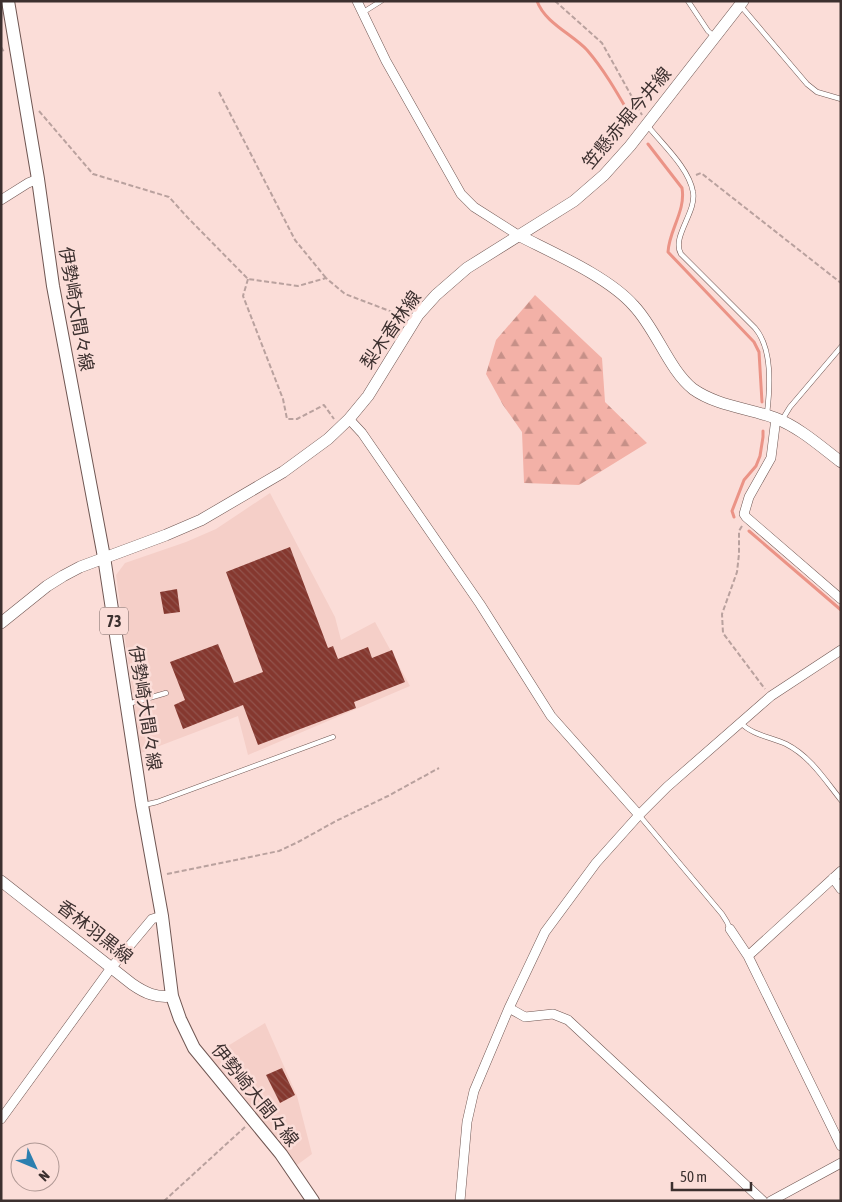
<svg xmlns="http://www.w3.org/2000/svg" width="842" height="1202" viewBox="0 0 842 1202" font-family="'Asap Condensed','Noto Sans JP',sans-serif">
	<defs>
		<pattern id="forest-firs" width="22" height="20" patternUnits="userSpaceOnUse" patternTransform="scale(1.25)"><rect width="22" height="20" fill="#f3b1a7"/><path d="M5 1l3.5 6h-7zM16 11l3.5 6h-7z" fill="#c69088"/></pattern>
		<pattern id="building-back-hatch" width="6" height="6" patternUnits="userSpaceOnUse" patternTransform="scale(1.25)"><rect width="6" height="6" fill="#85382f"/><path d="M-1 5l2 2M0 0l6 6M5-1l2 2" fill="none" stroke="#92534c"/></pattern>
	</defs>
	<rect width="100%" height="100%" fill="#fbddd8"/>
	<path fill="#f5cfc8" d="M 270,493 L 335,617 L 341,640 L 375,622 L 410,686 L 248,755 L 238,716 L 141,753 L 116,575 L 125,563 L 186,542 L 216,529 Z
		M 265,1023 L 297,1096 L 312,1154 L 297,1165 L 238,1090 L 210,1057 Z"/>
	<path fill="url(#forest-firs)" d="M 535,295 L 602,358 L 605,402 L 647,443 L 579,485 L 524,483 L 522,432 L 503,405 L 486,374 L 496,340 Z"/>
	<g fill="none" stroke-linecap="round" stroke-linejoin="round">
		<path stroke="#eb9386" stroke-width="3" d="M 537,1 C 545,23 572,34 587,50 C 606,72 620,98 634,122
			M 648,144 L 682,188 C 686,211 669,230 668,252 L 754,342 L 759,352 L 762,402
			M 734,517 L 732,511 L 744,480 L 756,466 L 760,456 L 763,437 L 763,431
			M 749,531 L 841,610"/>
	</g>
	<path fill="url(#building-back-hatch)" d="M 290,547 L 328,648 L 333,646 L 338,659 L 368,647 L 372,658 L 392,650 L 405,682 L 354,702 L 356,708 L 258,745 L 243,705 L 183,729 L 174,705 L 185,700 L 170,662 L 218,644 L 234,683 L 263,672 L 226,572 Z
		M 177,589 L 180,612 L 164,614 L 160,592 Z
		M 282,1068 L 295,1095 L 280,1103 L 266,1075 Z"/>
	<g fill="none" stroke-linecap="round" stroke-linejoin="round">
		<defs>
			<path id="service" d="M 688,1 L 708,31 L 715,37
				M 740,5 L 807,84 L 817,92 L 841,99
				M 362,13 L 381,1
				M 647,125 C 662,144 689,168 693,192 C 697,212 671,237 681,254 L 755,328 C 773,349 770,388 767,414
				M 782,420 L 790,407 L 841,347
				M 128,704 L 166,693
				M 741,723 C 752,735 771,737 786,744 C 810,756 825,780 841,800
				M 144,805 L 157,802 L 333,737
				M 639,815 L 722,914 L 727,922 L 730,929"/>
			<path id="minor" d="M 357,1 L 386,61 L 461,194 L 474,207 L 518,235
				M 1,200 L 28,183 L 38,179
				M 776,418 L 771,458 L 749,497 L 744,514 L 746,517 L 841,599
				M 349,419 L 362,433 L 480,604 L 551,716 L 639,815
				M 833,878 L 841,889
				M 730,929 L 748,956 L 841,1146
				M 748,956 L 841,871
				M 509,1008 L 525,1017 L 553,1014 L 568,1020 L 763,1201
				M 1,1119 L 111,968 L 152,919 L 162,916
				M 460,1201 L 467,1122 L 474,1091 L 509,1008 L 545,932 L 596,863 L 639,815 L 667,787 L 771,696 L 841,650
				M 771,1201 L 841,1163"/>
			<path id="secondary" d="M 518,235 C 553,253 609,277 634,306 C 656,329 669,370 693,389 C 717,406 748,408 775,418 C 799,427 820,446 841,462
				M 1,623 L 47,586 L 63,576 L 80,567 L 166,535 L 201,520 L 283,472 L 328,439 L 349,419 L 368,396 L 418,315 L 436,295 L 467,268 L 574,201 L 604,175 L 630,146 L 743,1
				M 1,881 L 132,984 C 145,993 156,998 172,996"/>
			<path id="primary" d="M 8,1 L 38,179 L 53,286 L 104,557 L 142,805 L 162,916 L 172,996 L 180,1019 L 194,1048 L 281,1154 L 313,1201"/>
		</defs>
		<use href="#service" stroke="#6f5652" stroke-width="5.5"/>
		<use href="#minor" stroke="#6f5652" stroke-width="10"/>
		<use href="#secondary" stroke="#6f5652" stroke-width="12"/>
		<use href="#primary" stroke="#6f5652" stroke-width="14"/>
		<path stroke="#b9a19e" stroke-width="2" stroke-dasharray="5 2.5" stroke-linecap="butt" d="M 555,1 L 602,43 L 642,115
			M 1,47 L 4,52
			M 219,92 L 295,240 L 326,278
			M 39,111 L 93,174 L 169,197 L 188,218 L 248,279 L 298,286 L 326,278 L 345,294 L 395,313 L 402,319
			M 696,175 L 701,173 L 841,283
			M 248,279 L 243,296 L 283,399 L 287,419 L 297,419 L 324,405 L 334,419
			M 742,526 L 739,531 L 739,554 L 737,572 L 722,614 L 723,633 L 765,689
			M 167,874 L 279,851 L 298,842 L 336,821 L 388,796 L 439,768
			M 164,1201 L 245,1127"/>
		<use href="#service" stroke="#fff" stroke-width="4.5"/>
		<use href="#minor" stroke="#fff" stroke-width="9"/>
		<use href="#secondary" stroke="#fff" stroke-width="11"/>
		<use href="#primary" stroke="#fff" stroke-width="12"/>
	</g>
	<g text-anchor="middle" stroke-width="5" stroke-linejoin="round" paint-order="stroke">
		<rect fill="#fbddd8" stroke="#756462" stroke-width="1" x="100" y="607.5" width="28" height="27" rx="4"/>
		<g font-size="16" font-weight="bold" fill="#3c302f">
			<text x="114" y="627">73</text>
		</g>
		<g font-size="18" fill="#3c302f" stroke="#fbddd8">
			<text transform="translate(627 118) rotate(-50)" y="6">笠懸赤堀今井線</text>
			<text transform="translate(76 309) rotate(80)" y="6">伊勢崎大間々線</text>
			<text transform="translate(391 330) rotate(-55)" y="6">梨木香林線</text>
			<text transform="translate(145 708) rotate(81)" y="6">伊勢崎大間々線</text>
			<text transform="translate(95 932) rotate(38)" y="6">香林羽黒線</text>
			<text transform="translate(255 1095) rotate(51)" y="6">伊勢崎大間々線</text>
		</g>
	</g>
	<rect width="842" height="1202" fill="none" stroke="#3c302f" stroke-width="5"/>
	<g transform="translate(35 1167) rotate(134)"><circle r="24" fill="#fbddd8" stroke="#af9894"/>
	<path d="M0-4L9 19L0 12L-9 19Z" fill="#2c7faf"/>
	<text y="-8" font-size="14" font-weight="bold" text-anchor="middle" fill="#3c302f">N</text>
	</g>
	<path d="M672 1182v8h79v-8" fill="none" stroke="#3c302f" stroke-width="2.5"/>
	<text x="680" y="1182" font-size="15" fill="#3c302f" stroke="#fbddd8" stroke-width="4" paint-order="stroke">50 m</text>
</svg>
